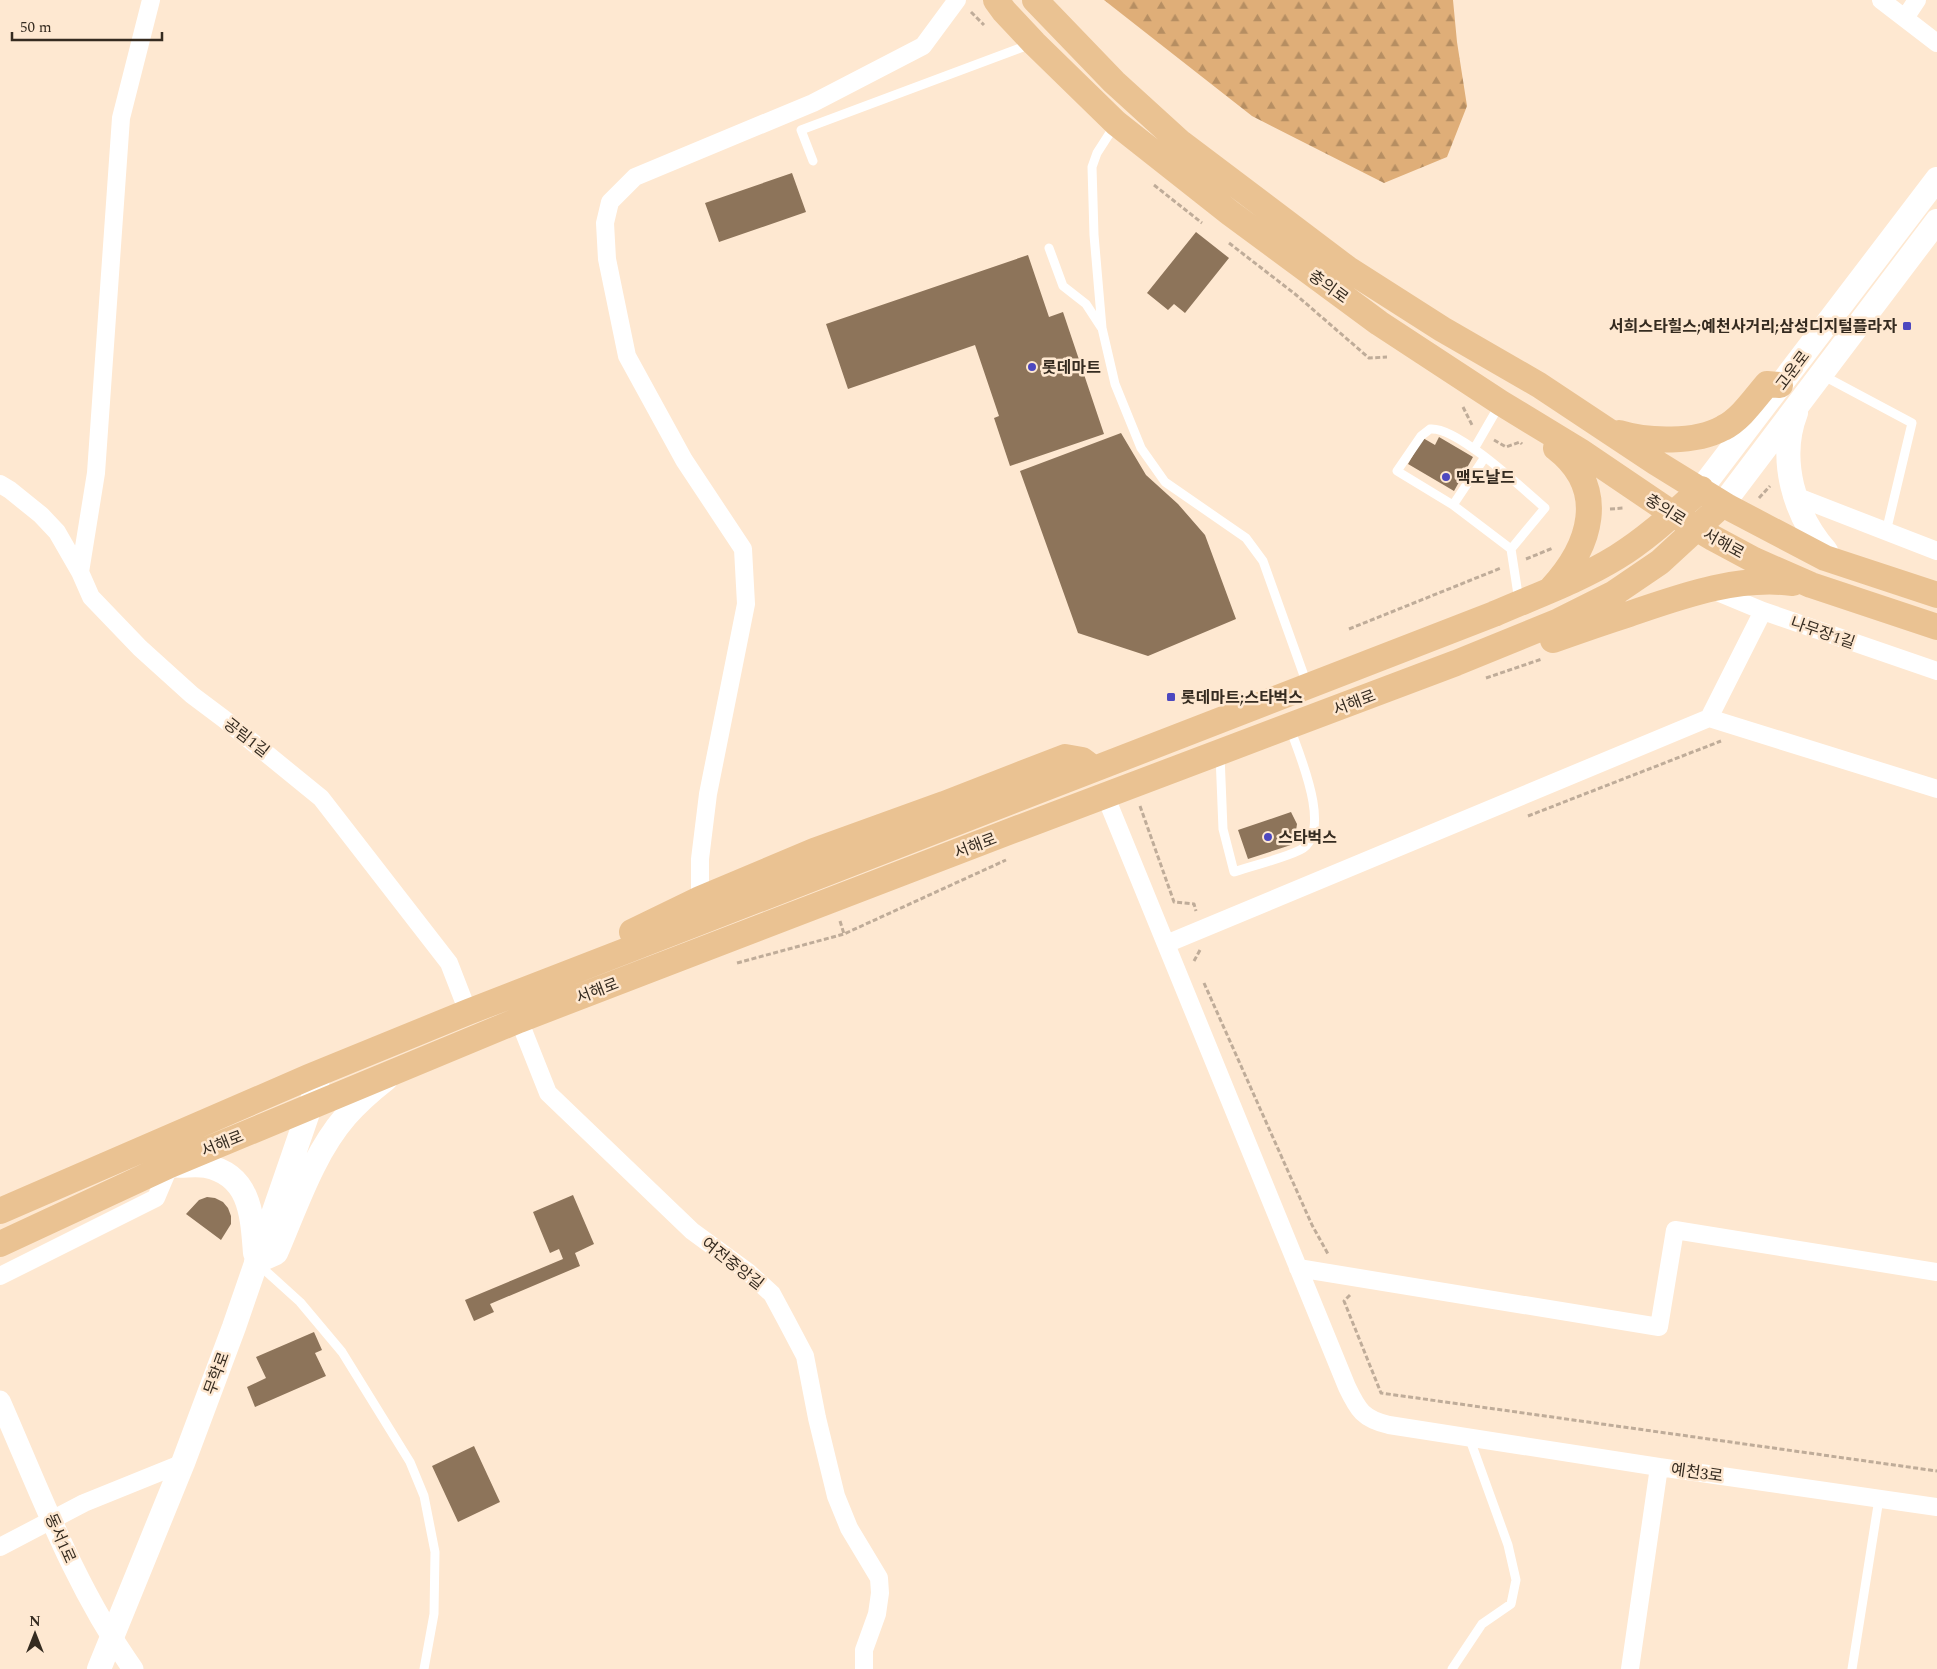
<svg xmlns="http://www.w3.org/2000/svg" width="1937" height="1669" viewBox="0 0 1937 1669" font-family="Spectral,'Noto Sans KR',serif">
	<defs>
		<pattern id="forest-firs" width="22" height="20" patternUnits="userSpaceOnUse" patternTransform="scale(1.25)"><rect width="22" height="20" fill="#dfae78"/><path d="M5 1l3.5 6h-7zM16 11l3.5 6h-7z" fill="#b68e62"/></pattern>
	</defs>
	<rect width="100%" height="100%" fill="#fee8d1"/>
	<path fill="url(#forest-firs)" d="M 1104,0 L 1453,0 L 1457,42 L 1467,106 L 1447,157 L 1384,183 L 1252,116 Z"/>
	<path fill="#8d745a" d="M 792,173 L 806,212 L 719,242 L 705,203 Z
		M 1196,232 L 1229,258 L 1185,313 L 1174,304 L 1168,310 L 1147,293 Z
		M 1028,255 L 1049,317 L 1063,312 L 1104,434 L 1010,466 L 994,418 L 999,416 L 975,345 L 848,389 L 826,324 Z
		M 1121,433 L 1146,475 L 1178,504 L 1205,535 L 1236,619 L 1148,656 L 1078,633 L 1020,471 Z
		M 1439,437 L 1473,457 L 1454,491 L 1408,464 L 1423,438 L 1435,445 Z
		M 1291,812 L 1297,824 L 1294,844 L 1248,859 L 1238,830 Z
		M 573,1195 L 594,1244 L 575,1253 L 580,1266 L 490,1304 L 494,1312 L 474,1321 L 465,1300 L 563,1259 L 559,1249 L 550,1253 L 533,1212 Z
		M 207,1197 L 215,1198 L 223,1202 L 228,1208 L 231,1216 L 231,1224 L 221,1240 L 186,1214 L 199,1200 Z
		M 314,1332 L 322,1350 L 315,1353 L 326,1376 L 255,1407 L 247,1387 L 266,1378 L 256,1357 Z
		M 474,1446 L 500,1502 L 458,1522 L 432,1466 Z"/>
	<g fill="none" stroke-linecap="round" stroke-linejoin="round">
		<path stroke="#bfac99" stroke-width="3" stroke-dasharray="5 2.5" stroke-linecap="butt" d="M 971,12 L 984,25
			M 1154,185 L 1202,223
			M 1229,243 L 1295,294 L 1369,358 L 1387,357
			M 1463,407 L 1472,425
			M 1494,440 L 1506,447 L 1520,442 L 1522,444
			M 1759,498 L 1770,486
			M 1610,509 L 1624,508
			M 1526,559 L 1553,548
			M 1349,629 L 1501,568
			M 1486,678 L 1542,659
			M 1140,806 L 1174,902 L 1194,904 L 1196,911
			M 1528,816 L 1721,741
			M 840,921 L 844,934
			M 1194,961 L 1200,950
			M 737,963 L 844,934 L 1006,860
			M 1204,983 L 1312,1225 L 1328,1254
			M 1350,1295 L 1344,1301 L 1381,1393 L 1937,1471"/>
		<path stroke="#fff" stroke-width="9" d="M 1115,125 L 1097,153 L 1092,167 L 1094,235 L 1102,328 L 1115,384 L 1141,448 L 1165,482 L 1246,538 L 1263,561 L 1307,684
			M 813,161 L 801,130 L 1031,44
			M 1049,248 L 1063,286 L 1086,304 L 1101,327
			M 1822,375 L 1912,423 L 1886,532
			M 1430,429 C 1457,426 1524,490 1545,508 L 1511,549 L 1453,505 L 1397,471 L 1421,436 Z
			M 1474,449 L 1500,404
			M 1453,505 L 1485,457
			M 1511,549 L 1519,601
			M 1220,755 L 1223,829 L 1234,872 C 1254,865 1282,859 1300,850 C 1334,833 1299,754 1290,728
			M 258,1264 L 300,1302 L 342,1352 L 410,1462 L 424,1496 L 435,1552 L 434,1614 L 424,1669
			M 1452,1669 L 1482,1624 L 1511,1604 L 1516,1580 L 1508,1545 L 1469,1437
			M 1852,1669 L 1879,1499"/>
		<path stroke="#fff" stroke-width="18" d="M 1881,0 L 1937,43
			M 1905,18 L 1917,0
			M 0,484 L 10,490 L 41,515 L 57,532 L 80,572 L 91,597 L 140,648 L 192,695 L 224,719 L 321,798 L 449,963 L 468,1012
			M 1795,496 L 1937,551
			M 80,572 L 96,473 L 121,118 L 151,0
			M 1710,589 L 1763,611 L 1937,671
			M 1709,718 L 1763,611
			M 1105,795 L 1347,1387 C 1358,1410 1363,1419 1389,1425 L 1659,1467
			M 700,899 L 700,859 L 708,794 L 746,604 L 743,549 L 684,460 L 627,356 L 607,259 L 605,223 L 610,202 L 635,177 L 813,103 L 923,46 L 957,0
			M 1166,944 L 1709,718 L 1937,789
			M 519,1020 L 548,1093 L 692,1231 L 748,1272 L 772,1294 L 786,1320 L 805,1356 L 817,1418 L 836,1496 L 849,1528 L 879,1578 L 880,1593 L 877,1614 L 864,1650 L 864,1669
			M 1298,1268 L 1659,1327 L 1675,1230 L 1937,1272
			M 0,1276 L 156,1198 L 170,1165
			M 0,1547 L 84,1503 L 183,1463
			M 1630,1669 L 1659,1467 L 1937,1507"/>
		<path stroke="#fff" stroke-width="21" d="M 0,1401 C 40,1492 75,1588 133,1669"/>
		<path stroke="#fff" stroke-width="24" d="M 1796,413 C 1778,459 1794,515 1826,551 L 1825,558
			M 1701,489 L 1937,179
			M 1723,504 L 1937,221
			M 170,1165 C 181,1167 194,1164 206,1166 C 251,1175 252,1216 255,1253
			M 256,1262 L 276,1253 C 296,1207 313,1154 346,1116 C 358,1102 372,1090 386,1079
			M 99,1669 L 183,1463 L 234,1327 L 310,1107 L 320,1073"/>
		<path stroke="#eac292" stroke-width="26" d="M 996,0 L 1004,11 L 1034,43 L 1116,123 L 1230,213 L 1379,323 L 1501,403 L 1580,451 L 1673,514 L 1713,538 L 1754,560 L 1811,585 L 1937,627
			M 1035,0 L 1114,82 L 1181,143 L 1348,269 L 1442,329 L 1539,385 L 1655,462 L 1728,507 L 1825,558 L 1937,595
			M 1619,433 C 1648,442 1696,443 1723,428 C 1741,419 1754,399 1767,384 L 1780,385
			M 1551,589 C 1591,546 1609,489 1556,448
			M 1553,640 C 1578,631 1604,622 1629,614 C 1682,596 1736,576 1793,583
			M 632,932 L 700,899 L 814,851 L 944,804 L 1065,757 L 1082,760 L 1094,769
			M 0,1211 L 309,1077 L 468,1012 L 1494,614 C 1535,596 1578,581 1617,557 C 1648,538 1674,513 1701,489
			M 0,1244 L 170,1165 L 519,1020 L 1019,828 L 1456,663 L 1559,621 L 1613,594 L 1660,562 L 1723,504"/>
	</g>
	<g fill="#4d48bf" stroke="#fee8d1" stroke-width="2">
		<rect x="1902" y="321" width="10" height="10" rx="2.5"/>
		<circle cx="1032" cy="367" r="5"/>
		<circle cx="1446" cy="477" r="5"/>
		<rect x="1166" y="692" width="10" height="10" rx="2.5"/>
		<circle cx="1268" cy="837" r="5"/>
	</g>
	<g text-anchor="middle" stroke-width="5" stroke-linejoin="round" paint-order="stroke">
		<g font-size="16" fill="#352b20" stroke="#fee8d1">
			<text transform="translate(1329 286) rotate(36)" y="6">충의로</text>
			<text transform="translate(1792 370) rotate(-53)" y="6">고운로</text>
			<text transform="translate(1666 509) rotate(32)" y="6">충의로</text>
			<text transform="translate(1724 543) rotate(29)" y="6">서해로</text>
			<text transform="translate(1823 632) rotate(19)" y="6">나무장1길</text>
			<text transform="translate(1354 702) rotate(-21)" y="6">서해로</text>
			<text transform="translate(247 737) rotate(38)" y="6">공림1길</text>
			<text transform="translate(975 845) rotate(-21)" y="6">서해로</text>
			<text transform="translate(597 990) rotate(-21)" y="6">서해로</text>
			<text transform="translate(222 1143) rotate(-22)" y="6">서해로</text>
			<text transform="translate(733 1263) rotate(38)" y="6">여전중앙길</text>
			<text transform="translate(216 1373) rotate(-70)" y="6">무학로</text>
			<text transform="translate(1697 1472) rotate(8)" y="6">예천3로</text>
			<text transform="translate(61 1538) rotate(66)" y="6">동서1로</text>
		</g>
		<g font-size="16" font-weight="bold" fill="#352b20" stroke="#fee8d1" text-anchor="start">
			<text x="1897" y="332" text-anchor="end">서희스타힐스;예천사거리;삼성디지털플라자</text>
			<text x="1042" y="373">롯데마트</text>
			<text x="1456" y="483">맥도날드</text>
			<text x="1181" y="703">롯데마트;스타벅스</text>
			<text x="1278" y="843">스타벅스</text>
		</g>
	</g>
	<g transform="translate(35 1634)" stroke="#fee8d1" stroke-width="4" paint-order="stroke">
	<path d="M0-4L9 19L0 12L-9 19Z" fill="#352b20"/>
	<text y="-8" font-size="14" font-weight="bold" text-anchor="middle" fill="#352b20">N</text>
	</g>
	<path d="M12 32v8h150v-8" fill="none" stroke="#352b20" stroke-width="2.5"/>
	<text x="20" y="32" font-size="15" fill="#352b20" stroke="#fee8d1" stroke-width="4" paint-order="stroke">50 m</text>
</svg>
